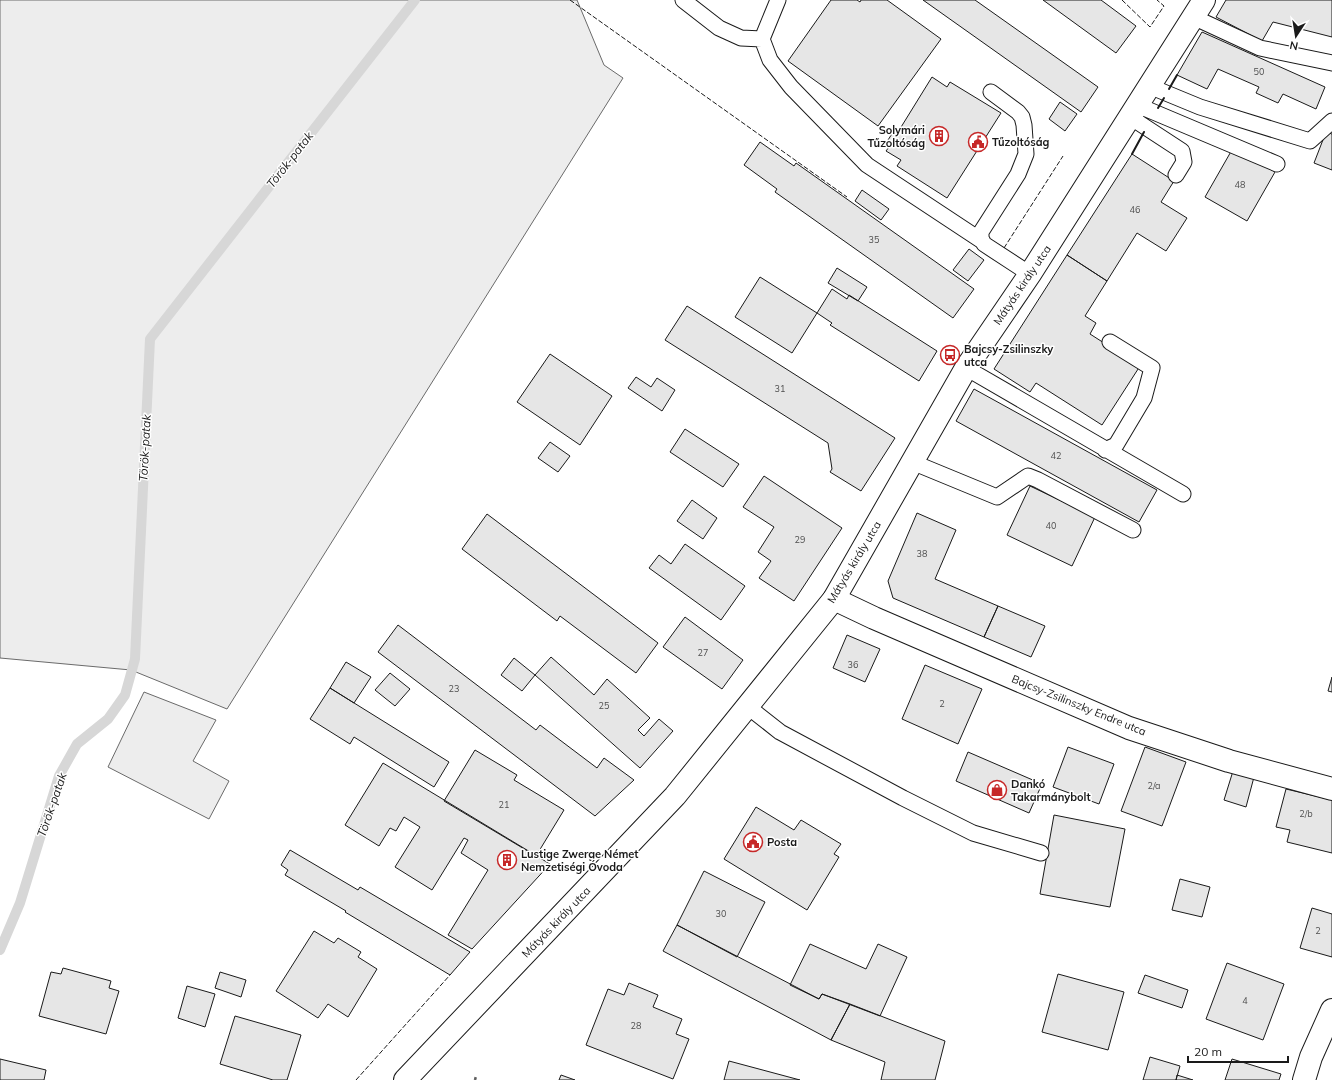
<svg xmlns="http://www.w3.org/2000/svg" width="1332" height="1080" viewBox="0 0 1332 1080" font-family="Mulish,sans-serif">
	<rect width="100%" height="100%" fill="#fff"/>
	<path fill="#ededed" stroke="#6a6a6a" d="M 0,0 L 577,0 L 604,65 L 623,78 L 227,709 L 131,670 L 0,658 Z
		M 144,692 L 216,720 L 193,761 L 229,781 L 209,819 L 108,767 Z"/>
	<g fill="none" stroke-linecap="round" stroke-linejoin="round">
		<path stroke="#d7d7d7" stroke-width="10" d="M 0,950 L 20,903 L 59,776 L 77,744 L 108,719 L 125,695 L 135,659 L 150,339 L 415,0"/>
	</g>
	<path fill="#e6e6e6" stroke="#1a1a1a" d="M 831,0 L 857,0 L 860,2 L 861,0 L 887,0 L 941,39 L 878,126 L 788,61 Z
		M 923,0 L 975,0 L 1098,87 L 1081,112 Z
		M 1043,0 L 1101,0 L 1136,26 L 1116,53 Z
		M 1226,0 L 1332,0 L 1332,37 L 1273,22 L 1262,41 L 1216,17 Z
		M 1202,32 L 1325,87 L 1316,109 L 1283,94 L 1278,103 L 1256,93 L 1259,87 L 1218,69 L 1207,89 L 1177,75 Z
		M 932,77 L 947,87 L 950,82 L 1001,113 L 947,198 L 897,166 L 901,160 L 886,151 L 892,143 L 888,140 L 895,129 L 898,132 Z
		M 1060,102 L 1077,114 L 1065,131 L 1049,119 Z
		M 1326,132 L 1332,134 L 1332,170 L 1314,163 Z
		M 760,142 L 794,166 L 796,163 L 974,289 L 953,318 L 775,192 L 777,189 L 744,165 Z
		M 1233,148 L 1275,172 L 1247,221 L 1205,197 Z
		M 1132,154 L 1174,181 L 1161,202 L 1187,218 L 1166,251 L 1137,233 L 1107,281 L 1067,255 Z
		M 862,190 L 889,209 L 881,220 L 855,201 Z
		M 969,249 L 984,260 L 968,281 L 953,270 Z
		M 1067,255 L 1107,281 L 1085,316 L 1096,323 L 1090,334 L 1140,366 L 1102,425 L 1036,383 L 1030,392 L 994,369 Z
		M 837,268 L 867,287 L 858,301 L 828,283 Z
		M 760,277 L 817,313 L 792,353 L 735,317 Z
		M 832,289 L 847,299 L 849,295 L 937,351 L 919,381 L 830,325 L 832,323 L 817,313 Z
		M 687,306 L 895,438 L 861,491 L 830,472 L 832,469 L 828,443 L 665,340 Z
		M 550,354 L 612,396 L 580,445 L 517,402 Z
		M 636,377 L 651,387 L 657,378 L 675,390 L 662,411 L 628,388 Z
		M 974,389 L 1157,490 L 1139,522 L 956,421 Z
		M 685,429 L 739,464 L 723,487 L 670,452 Z
		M 550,442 L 570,456 L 558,472 L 538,458 Z
		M 764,476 L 842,528 L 794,601 L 759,578 L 771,561 L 758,552 L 774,527 L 743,507 Z
		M 1030,486 L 1095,517 L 1072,566 L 1007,535 Z
		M 692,500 L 717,518 L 703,539 L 677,521 Z
		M 917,513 L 956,530 L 935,579 L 998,606 L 984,637 L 893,598 L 888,581 Z
		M 487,514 L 658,643 L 636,673 L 560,616 L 557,621 L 462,549 Z
		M 685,544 L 745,586 L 721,620 L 649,568 L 659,555 L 671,564 Z
		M 998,606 L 1045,626 L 1031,657 L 984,637 Z
		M 685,617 L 743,660 L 722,689 L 663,647 Z
		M 398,625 L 536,730 L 540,725 L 597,768 L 604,758 L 634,780 L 595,816 L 378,652 Z
		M 847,635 L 880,649 L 865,682 L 833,668 Z
		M 551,657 L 594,695 L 607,679 L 650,718 L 638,730 L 644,736 L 659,719 L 673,731 L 640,768 L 535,675 Z
		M 514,658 L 535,675 L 522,691 L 501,675 Z
		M 346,662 L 371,677 L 354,703 L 330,688 Z
		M 925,665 L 982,689 L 958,744 L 902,719 Z
		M 390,673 L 410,689 L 395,706 L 375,690 Z
		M 1332,677 L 1332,692 L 1328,691 Z
		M 330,688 L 449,762 L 434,787 L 354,737 L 350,744 L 310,719 Z
		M 1068,747 L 1114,764 L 1099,804 L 1053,787 Z
		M 1145,747 L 1186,762 L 1162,826 L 1121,811 Z
		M 475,750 L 517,775 L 514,780 L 564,810 L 536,856 L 444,801 Z
		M 968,752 L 1042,784 L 1029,813 L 956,781 Z
		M 383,763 L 550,864 L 472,949 L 448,935 L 488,870 L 461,853 L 468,840 L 464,838 L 432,890 L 395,867 L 420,827 L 404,817 L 396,831 L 390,828 L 379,846 L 345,825 Z
		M 1233,771 L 1254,777 L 1246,807 L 1224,800 Z
		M 1286,789 L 1332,800 L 1332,853 L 1287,842 L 1290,830 L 1276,827 Z
		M 756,807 L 794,830 L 801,820 L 841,844 L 834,854 L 839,857 L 807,910 L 724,859 Z
		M 1054,815 L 1125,829 L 1110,907 L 1040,894 Z
		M 290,850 L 358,890 L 360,887 L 470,952 L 450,975 L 345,912 L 346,911 L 285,875 L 288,870 L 281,865 Z
		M 704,871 L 765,902 L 737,957 L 677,925 Z
		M 1180,879 L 1210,887 L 1202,917 L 1172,910 Z
		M 1312,908 L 1332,914 L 1332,957 L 1300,948 Z
		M 677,925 L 819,999 L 822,994 L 850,1004 L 831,1040 L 663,951 Z
		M 314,931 L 334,943 L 338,938 L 361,952 L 358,957 L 377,969 L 348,1017 L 328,1004 L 318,1018 L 276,991 Z
		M 810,944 L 866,969 L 878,944 L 907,957 L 880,1016 L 822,994 L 819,999 L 790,985 Z
		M 1227,963 L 1284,984 L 1263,1040 L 1206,1019 Z
		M 63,968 L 111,981 L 109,988 L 119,991 L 106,1034 L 39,1016 L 51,972 L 61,974 Z
		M 220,972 L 246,980 L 241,997 L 215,988 Z
		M 1058,974 L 1124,992 L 1108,1050 L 1042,1032 Z
		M 1145,975 L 1188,990 L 1182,1008 L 1138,993 Z
		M 629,983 L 658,995 L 653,1007 L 682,1019 L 676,1034 L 689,1039 L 673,1079 L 586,1045 L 608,989 L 624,995 Z
		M 187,986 L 215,994 L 205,1027 L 178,1018 Z
		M 850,1004 L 945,1041 L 935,1080 L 881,1080 L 885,1062 L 831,1040 Z
		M 235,1016 L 301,1035 L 287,1080 L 273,1080 L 220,1064 Z
		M 1150,1057 L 1180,1066 L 1176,1080 L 1143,1080 Z
		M 0,1059 L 46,1070 L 44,1080 L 0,1080 Z
		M 1232,1059 L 1281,1074 L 1279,1080 L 1225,1080 Z
		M 729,1061 L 800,1080 L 724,1080 Z
		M 561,1075 L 575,1080 L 559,1080 Z
		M 1177,1075 L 1193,1080 L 1176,1080 Z"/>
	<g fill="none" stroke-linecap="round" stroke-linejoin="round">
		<defs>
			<path id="lane" d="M 683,0 L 719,28 L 741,38 L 762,39
				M 778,0 L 762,39 L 770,60 L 791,87 L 867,165 L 982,241
				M 1193,17 L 1260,48 L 1332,63
				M 1149,86 L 1200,107 L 1310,141 L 1332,121
				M 991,92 L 1018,112 L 1022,117 L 1024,125 L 1026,154 L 1018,174 L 981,232 L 981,238 L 984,244 L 1030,274
				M 1137,105 L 1277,164
				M 1130,117 L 1182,151 L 1184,162 L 1176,175
				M 966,368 L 1183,494
				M 1105,450 L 1116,445 L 1144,398 L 1152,368 L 1110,342
				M 912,462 L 997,497 L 1028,476 L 1038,480 L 1133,530
				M 747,706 L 780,732 L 903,798 L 973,833 L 1041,853"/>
			<path id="street" d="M 834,599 L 874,618 L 1129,728 L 1229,761 L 1332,789
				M 1304,1080 L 1311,1057 L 1332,1010"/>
			<path id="secondary" d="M 405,1080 L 675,796 L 834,599 L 966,368 L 1030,274 L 1204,0"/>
		</defs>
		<use href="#lane" stroke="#1a1a1a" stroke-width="17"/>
		<use href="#street" stroke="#1a1a1a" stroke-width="24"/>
		<use href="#secondary" stroke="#1a1a1a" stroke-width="24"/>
		<path stroke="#5f5f5f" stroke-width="2.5" stroke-dasharray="3 2" stroke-linecap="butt" d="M 475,1080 L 476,1076"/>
		<use href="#lane" stroke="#fff" stroke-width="15"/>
		<use href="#street" stroke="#fff" stroke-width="22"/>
		<use href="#secondary" stroke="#fff" stroke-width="22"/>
		<path stroke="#1a1a1a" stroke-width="1" stroke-dasharray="5 2" stroke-linecap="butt" d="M 570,0 L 847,197
			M 1122,0 L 1150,27 L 1164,6 L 1157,0
			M 1004,248 L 1063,156
			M 356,1080 L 450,975"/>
		<path stroke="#1a1a1a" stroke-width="2" d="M 1169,89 L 1177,75
			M 1158,108 L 1164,98
			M 1132,154 L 1144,132"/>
	</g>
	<defs>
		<symbol id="building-ring" viewBox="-11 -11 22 22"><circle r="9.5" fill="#fff" stroke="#c62828" stroke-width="1.5"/><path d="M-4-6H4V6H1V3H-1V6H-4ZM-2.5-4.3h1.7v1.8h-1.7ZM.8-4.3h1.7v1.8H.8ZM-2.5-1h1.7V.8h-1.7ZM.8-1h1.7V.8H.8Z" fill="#c62828"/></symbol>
		<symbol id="civic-ring" viewBox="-11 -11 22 22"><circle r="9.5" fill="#fff" stroke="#c62828" stroke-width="1.5"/><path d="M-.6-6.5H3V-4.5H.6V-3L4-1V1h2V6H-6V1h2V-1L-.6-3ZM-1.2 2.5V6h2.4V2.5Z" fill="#c62828"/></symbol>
		<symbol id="bus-ring" viewBox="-11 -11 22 22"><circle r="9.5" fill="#fff" stroke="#c62828" stroke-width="1.5"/><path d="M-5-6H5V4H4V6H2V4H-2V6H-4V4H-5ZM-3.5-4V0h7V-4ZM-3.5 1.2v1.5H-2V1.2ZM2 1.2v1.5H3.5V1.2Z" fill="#c62828"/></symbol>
		<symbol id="shop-ring" viewBox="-11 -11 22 22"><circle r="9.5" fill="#fff" stroke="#c62828" stroke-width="1.5"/><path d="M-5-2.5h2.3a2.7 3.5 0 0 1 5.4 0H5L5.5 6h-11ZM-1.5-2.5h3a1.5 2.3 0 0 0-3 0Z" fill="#c62828"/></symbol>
	</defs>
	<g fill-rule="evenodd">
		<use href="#building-ring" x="928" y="125" width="22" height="22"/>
		<use href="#civic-ring" x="967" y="131" width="22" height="22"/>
		<use href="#bus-ring" x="939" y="344" width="22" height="22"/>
		<use href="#shop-ring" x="986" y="779" width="22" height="22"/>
		<use href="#civic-ring" x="742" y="831" width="22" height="22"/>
		<use href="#building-ring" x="496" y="849" width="22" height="22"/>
	</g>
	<g text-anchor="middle" stroke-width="3" stroke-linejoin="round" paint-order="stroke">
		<g font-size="9" fill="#4d4d4d">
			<text x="1259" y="75">50</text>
			<text x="1240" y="188">48</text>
			<text x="1135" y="213">46</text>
			<text x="874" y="243">35</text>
			<text x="780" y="392">31</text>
			<text x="1056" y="459">42</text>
			<text x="1051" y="529">40</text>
			<text x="800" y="543">29</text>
			<text x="922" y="557">38</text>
			<text x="703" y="656">27</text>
			<text x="853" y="668">36</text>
			<text x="454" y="692">23</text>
			<text x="942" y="707">2</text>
			<text x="604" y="709">25</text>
			<text x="1154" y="789">2/a</text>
			<text x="504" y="808">21</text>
			<text x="1306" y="817">2/b</text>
			<text x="721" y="917">30</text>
			<text x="1318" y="934">2</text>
			<text x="1245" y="1004">4</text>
			<text x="636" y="1029">28</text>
		</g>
		<g font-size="11" font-weight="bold" fill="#1a1a1a" stroke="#fff" text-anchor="start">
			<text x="925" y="134" text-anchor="end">Solymári<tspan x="925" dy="13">Tűzoltóság</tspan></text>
			<text x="992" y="146">Tűzoltóság</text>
			<text x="964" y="353">Bajcsy-Zsilinszky<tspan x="964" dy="13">utca</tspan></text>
			<text x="1011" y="788">Dankó<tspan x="1011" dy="13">Takarmánybolt</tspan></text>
			<text x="767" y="846">Posta</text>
			<text x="521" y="858">Lustige Zwerge Német<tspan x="521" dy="13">Nemzetiségi Óvoda</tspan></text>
		</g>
		<g font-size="11" fill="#1a1a1a" stroke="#fff">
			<text transform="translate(1022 285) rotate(-56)" y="4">Mátyás király utca</text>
			<text transform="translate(854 562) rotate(-59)" y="4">Mátyás király utca</text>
			<text transform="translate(1079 705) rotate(22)" y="4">Bajcsy-Zsilinszky Endre utca</text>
			<text transform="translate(556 922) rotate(-46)" y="4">Mátyás király utca</text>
		</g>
		<g font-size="12" font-style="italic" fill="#1a1a1a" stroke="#fff">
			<text transform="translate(290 160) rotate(-52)" y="4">Török-patak</text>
			<text transform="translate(145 448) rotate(-87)" y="4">Török-patak</text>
			<text transform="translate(52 805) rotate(-71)" y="4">Török-patak</text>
		</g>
	</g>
	<g transform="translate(1296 36) rotate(192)" stroke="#ffffff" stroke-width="3" paint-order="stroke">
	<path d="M0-3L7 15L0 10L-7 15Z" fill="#1a1a1a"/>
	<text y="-6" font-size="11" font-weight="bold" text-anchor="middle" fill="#1a1a1a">N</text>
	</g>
	<path d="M1188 1056v6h100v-6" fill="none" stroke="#1a1a1a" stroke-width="2"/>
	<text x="1194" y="1056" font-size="12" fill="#1a1a1a" stroke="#ffffff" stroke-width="3" paint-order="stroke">20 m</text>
</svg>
